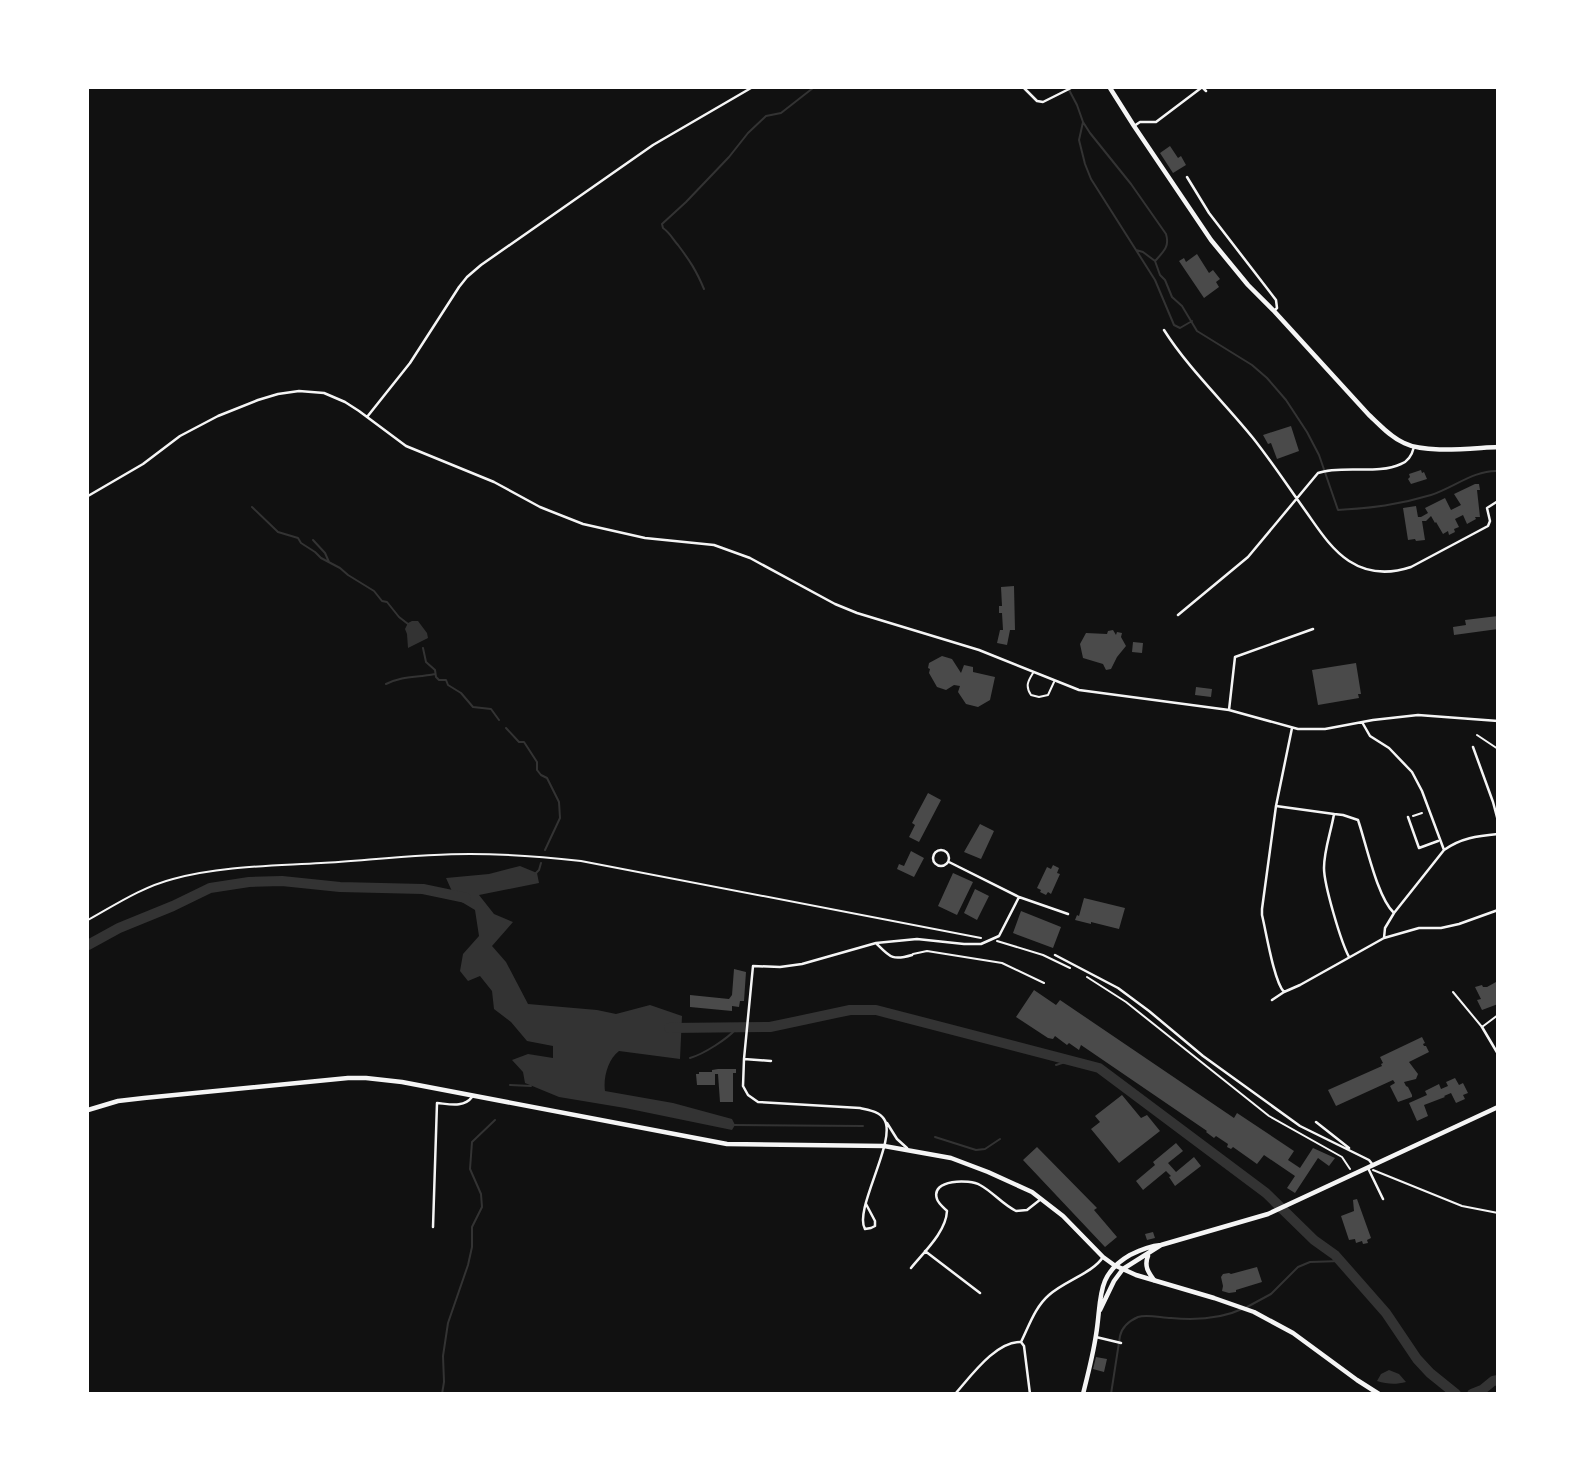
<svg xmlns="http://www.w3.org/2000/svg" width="1585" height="1481" viewBox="0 0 1585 1481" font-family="Karla,sans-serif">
	<rect width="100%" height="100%" fill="#111"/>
	<path fill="#333" d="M 412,621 L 418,621 L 427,633 L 428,638 L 408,648 L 407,634 L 405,629 L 408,623 Z
		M 520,866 L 537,873 L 539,883 L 479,895 L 494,914 L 513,922 L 492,946 L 506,962 L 528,1004 L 597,1010 L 616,1014 L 650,1005 L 682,1016 L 680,1059 L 619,1051 C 608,1059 603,1078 605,1091 L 673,1103 L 732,1119 L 735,1125 L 732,1130 L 625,1108 L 559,1097 L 525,1083 L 523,1072 L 512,1060 L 528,1054 L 553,1058 L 553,1046 L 527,1041 L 511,1022 L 494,1009 L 492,991 L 480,976 L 468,981 L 460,971 L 463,954 L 479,936 L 475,910 L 455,898 L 446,878 L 489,874 Z
		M 1389,1370 L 1399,1374 L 1406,1382 C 1395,1385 1387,1384 1377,1381 L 1381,1374 Z"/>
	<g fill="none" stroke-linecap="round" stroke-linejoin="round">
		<path stroke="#333" stroke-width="2" d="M 1068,88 L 1077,105 L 1083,122 L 1079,140 L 1085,164 L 1091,179 L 1155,280 L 1174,325 L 1180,328 L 1192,321
			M 1083,122 L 1090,133 L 1131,184 L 1166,234 C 1170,247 1163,252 1155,261 L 1160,275 L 1165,280 L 1172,297 L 1182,306 L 1197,331 L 1252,365 L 1267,378 L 1286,400 L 1307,432 L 1319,455 L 1338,510 C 1372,508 1398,505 1431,495 C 1453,488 1474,470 1498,471
			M 1136,250 L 1143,252 L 1155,261
			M 704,289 C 696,270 690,261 678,245 C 672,238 670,233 663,228 L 662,224 L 686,202 L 729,157 L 748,133 L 766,116 L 781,113 L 813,88
			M 252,507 L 278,532 L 298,538 L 301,543 L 315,552 L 321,558 L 340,568 L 348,575 L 374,591 L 382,601 L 387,602 L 399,617 L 408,624
			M 313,540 L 325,553 L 329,562
			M 423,648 L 426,662 L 435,670 L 436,677 L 439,680 L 446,680 L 448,685 L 461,693 L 473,707 L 491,709 L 499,720
			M 386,684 C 404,675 416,678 435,674
			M 506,728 L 519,742 L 524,742 L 537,762 L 537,770 L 541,775 L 547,778 L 559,802 L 560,818 L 545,850
			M 535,874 L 539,870 L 541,863
			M 690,1058 C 704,1054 727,1039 736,1029
			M 1056,1065 L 1071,1060
			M 510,1085 L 531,1086
			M 733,1125 L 863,1126
			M 935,1137 L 976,1150 L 985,1149 L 1000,1139
			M 1247,1307 L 1271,1294 L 1298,1267 L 1310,1262 L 1341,1261
			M 442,1394 L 444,1382 L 443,1356 L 448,1323 L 468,1265 L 472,1247 L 472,1227 L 482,1207 L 481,1194 L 470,1169 L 472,1142 L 495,1120
			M 1111,1394 L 1120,1336 C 1122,1327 1129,1321 1138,1317 C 1147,1314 1162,1318 1171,1318 C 1194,1320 1221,1319 1242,1309"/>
		<path stroke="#333" stroke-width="10" d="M 88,945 L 119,928 L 173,906 L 210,888 L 249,882 L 282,881 L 340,887 L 423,889 L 466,898
			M 669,1028 L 770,1027 L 850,1010 L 876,1010 L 1099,1068 L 1266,1193 L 1314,1240 L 1335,1255 L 1386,1313 L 1417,1359 L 1430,1373 L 1456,1394
			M 1472,1394 L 1482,1390 L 1493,1381 L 1498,1380"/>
	</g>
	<path fill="#4a4a4a" d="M 1170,146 L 1178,158 L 1181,156 L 1186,165 L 1173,173 L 1160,153 Z
		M 1197,254 L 1209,273 L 1213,270 L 1220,279 L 1216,282 L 1219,287 L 1204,298 L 1179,261 L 1184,258 L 1186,262 Z
		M 1291,426 L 1299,451 L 1277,459 L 1271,443 L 1268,444 L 1263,435 Z
		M 1421,470 L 1422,473 L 1424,472 L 1427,479 L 1411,484 L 1408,479 L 1410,477 L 1409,474 Z
		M 1475,484 L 1479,484 L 1480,490 L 1477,490 L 1480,517 L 1475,517 L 1476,519 L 1467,524 L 1463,515 L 1455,519 L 1459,527 L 1454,529 L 1455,532 L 1449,535 L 1448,531 L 1443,534 L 1436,522 L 1435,523 L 1431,516 L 1426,521 L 1422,521 L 1425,540 L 1416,541 L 1415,539 L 1408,540 L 1403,508 L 1416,506 L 1418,517 L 1421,517 L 1428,513 L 1425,508 L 1445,498 L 1451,510 L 1461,505 L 1454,494 Z
		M 1014,586 L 1015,630 L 1010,630 L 1007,645 L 997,643 L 1000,630 L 1003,630 L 1002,613 L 999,613 L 999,606 L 1002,606 L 1001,587 Z
		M 1498,616 L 1498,629 L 1454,635 L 1453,627 L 1466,625 L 1465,620 Z
		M 1113,630 L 1116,635 L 1117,632 L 1122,633 L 1121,637 L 1126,646 L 1117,657 L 1111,669 L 1106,670 L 1103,664 L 1083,658 L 1080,644 L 1086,633 L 1107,634 L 1108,631 Z
		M 1133,642 L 1143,643 L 1142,653 L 1132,652 Z
		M 942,656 L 952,659 L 961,673 L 964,665 L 973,667 L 973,672 L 995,677 L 990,700 L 978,707 L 966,704 L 958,692 L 960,686 L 954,685 L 946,690 L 937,687 L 929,673 L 930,669 L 928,668 L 929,663 Z
		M 1356,663 L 1361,694 L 1358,694 L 1359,698 L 1318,705 L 1312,670 Z
		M 1196,687 L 1212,689 L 1211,697 L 1195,695 Z
		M 928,793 L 941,800 L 919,842 L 909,837 L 915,825 L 912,823 Z
		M 980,824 L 994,831 L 981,859 L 964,852 Z
		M 911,851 L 924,858 L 914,877 L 897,869 L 899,864 L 904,866 Z
		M 1053,865 L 1059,868 L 1057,873 L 1060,874 L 1051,894 L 1048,892 L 1046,895 L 1040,892 L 1041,890 L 1037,888 L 1047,867 L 1051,869 Z
		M 953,873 L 973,882 L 957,915 L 938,906 Z
		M 975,889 L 989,896 L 977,920 L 964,913 Z
		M 1084,898 L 1125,908 L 1119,929 L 1091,922 L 1091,924 L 1075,920 L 1077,915 L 1079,916 Z
		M 1021,911 L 1061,927 L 1053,948 L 1013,933 Z
		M 734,969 L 746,972 L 744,1001 L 740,1001 L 739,1007 L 732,1006 L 732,1011 L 690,1007 L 690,995 L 729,999 L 732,995 Z
		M 1496,982 L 1498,1004 L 1482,1010 L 1477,1000 L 1481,999 L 1475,987 L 1482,985 L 1483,987 L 1487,987 Z
		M 1034,990 L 1056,1005 L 1060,1000 L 1234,1118 L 1237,1113 L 1294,1151 L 1288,1160 L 1300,1168 L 1313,1148 L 1335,1158 L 1329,1166 L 1318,1158 L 1295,1193 L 1287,1188 L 1295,1176 L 1264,1155 L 1257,1164 L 1233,1147 L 1231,1149 L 1227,1147 L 1228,1144 L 1216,1136 L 1214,1138 L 1206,1132 L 1207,1131 L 1081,1045 L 1079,1050 L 1069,1043 L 1067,1045 L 1055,1036 L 1053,1039 L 1048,1038 L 1016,1017 Z
		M 1422,1037 L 1425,1043 L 1423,1044 L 1424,1046 L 1426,1046 L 1429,1052 L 1409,1062 L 1418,1074 L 1416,1079 L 1404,1082 L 1406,1086 L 1408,1087 L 1412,1095 L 1412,1097 L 1398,1102 L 1390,1086 L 1395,1083 L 1393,1080 L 1336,1106 L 1328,1090 L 1382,1066 L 1381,1064 L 1383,1063 L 1380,1057 Z
		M 718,1069 L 736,1069 L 736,1073 L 733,1073 L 733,1102 L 720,1102 L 718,1074 L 715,1074 L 715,1085 L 697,1085 L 696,1074 L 699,1074 L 699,1072 L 712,1072 L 712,1070 Z
		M 1455,1078 L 1459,1085 L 1463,1083 L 1468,1093 L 1463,1095 L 1465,1099 L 1456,1103 L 1451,1093 L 1444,1096 L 1445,1097 L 1424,1105 L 1428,1116 L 1417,1121 L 1409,1103 L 1427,1095 L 1425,1091 L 1439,1084 L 1441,1089 L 1448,1086 L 1446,1082 Z
		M 1122,1095 L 1141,1118 L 1147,1115 L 1160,1131 L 1119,1163 L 1091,1129 L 1100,1122 L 1095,1116 Z
		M 1176,1143 L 1183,1151 L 1168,1163 L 1176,1172 L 1194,1157 L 1201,1166 L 1175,1186 L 1169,1177 L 1171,1176 L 1166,1171 L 1143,1190 L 1136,1181 L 1155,1165 L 1153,1162 Z
		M 1037,1147 L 1097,1208 L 1094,1210 L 1117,1237 L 1105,1247 L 1023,1160 Z
		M 1357,1199 L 1371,1238 L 1367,1240 L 1368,1243 L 1363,1244 L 1362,1241 L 1356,1243 L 1355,1239 L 1349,1240 L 1341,1216 L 1354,1211 L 1353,1200 Z
		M 1153,1232 L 1155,1238 L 1147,1240 L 1145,1234 Z
		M 1257,1267 L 1262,1282 L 1236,1290 L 1236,1292 L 1229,1293 L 1222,1291 L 1223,1286 L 1221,1277 L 1223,1274 L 1229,1273 L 1231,1274 Z
		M 1096,1357 L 1107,1359 L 1104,1372 L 1093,1369 Z"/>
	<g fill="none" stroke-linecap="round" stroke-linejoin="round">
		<path stroke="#f5f5f5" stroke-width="2" d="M 1477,735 L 1498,749
			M 1413,816 L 1422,813
			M 88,920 C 115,905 142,887 173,879 C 221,866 272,866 321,863 C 370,860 421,854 470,854 C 507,854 544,857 581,861 L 981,938
			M 997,941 L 1043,955 L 1070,968
			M 1087,977 L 1126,1002 L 1269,1116 L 1342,1157 L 1350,1169
			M 1373,1170 L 1462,1206 L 1498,1213"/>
		<path stroke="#f5f5f5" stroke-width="2" d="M 1033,673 C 1028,681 1025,686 1031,695 L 1039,697 L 1048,695 L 1054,682
			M 913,954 L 927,951 L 1002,963 L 1044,983
			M 1453,992 L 1482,1027 L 1498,1015"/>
		<path stroke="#f5f5f5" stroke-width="2.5" d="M 1024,88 L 1037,101 L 1043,102 L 1071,88
			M 1203,88 L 1206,91
			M 1134,126 L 1140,122 L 1156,122 L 1201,88
			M 1187,177 L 1209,213 L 1276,300 L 1277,308 L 1274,311
			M 1164,330 C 1188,368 1224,402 1253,438 C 1272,462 1289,488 1307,513 C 1319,530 1331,549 1349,561 C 1369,574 1390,574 1411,567 L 1488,526 L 1490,521 L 1487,508 L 1498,501
			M 367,417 L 410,363 L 459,287 L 467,277 L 481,265 L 653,145 L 751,88
			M 88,496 L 143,464 L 180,436 L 218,416 L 258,400 L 278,394 L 299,391 L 324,393 L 345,402 L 359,411 L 406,446 L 494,482 L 540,507 L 583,524 L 645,538 L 714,545 L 750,558 L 835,604 L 857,613 L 979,650 L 1079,690 L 1229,710 L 1298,729 L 1325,729 L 1373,720 L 1418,715 L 1498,721
			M 1178,615 L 1248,557 L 1318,473 C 1342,465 1378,475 1401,464 C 1409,461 1412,455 1414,447
			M 1229,710 L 1235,657 L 1313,629
			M 1362,722 L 1370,736 L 1389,748 L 1412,772 L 1422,791 L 1444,850
			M 1473,747 L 1493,802 L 1498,821
			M 1276,806 L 1334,814 C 1331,832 1324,850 1324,868 C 1324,885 1341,942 1349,957
			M 1334,814 L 1343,815 L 1358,820 C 1366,843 1377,897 1394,913
			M 1408,817 L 1419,848 L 1438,841
			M933 858a8 8 0 1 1 16 0a8 8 0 1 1-16 0Z
			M 1019,897 L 1068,914
			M 1384,938 L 1385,928 L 1394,913 L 1444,850 C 1461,838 1477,836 1498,834
			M 876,943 C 890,957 892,961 912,955
			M 1055,955 L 1118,988 L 1149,1011 L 1203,1056 L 1300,1126 L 1369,1160 L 1373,1165
			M 1284,992 C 1274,982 1266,931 1262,915 L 1262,909 L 1276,806 L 1292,728
			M 1272,1000 L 1284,992 L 1300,985 L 1384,938 L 1419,928 L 1441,928 L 1459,924 L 1498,910
			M 1482,1027 L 1498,1054
			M 744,1059 L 771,1061
			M 1316,1122 L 1349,1148
			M 887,1123 L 897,1139 L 907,1148
			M 1368,1168 L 1383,1199
			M 866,1204 L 875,1221 L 875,1226 L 871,1228 L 865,1229 C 853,1210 898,1139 884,1119 C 879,1111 868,1110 860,1108 L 758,1102 L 748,1095 L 743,1086 L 744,1059 L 753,966 L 780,967 L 802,964 L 876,943 L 917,939 L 964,944 L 981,944 L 999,936 L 1019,897 L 949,862
			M 433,1227 L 437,1103 C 449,1104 464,1108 472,1097
			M 925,1251 L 980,1293
			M 911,1268 C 924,1252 946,1232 947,1211 C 944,1208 938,1203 937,1199 C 930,1179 970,1179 980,1185 C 993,1192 1002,1204 1016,1211 L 1027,1210 L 1041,1199
			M 1096,1337 L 1121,1343
			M 1021,1342 C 1029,1326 1035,1307 1049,1295 C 1064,1281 1093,1273 1103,1257
			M 1021,1342 L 1024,1346 L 1030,1394
			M 955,1394 C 971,1376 996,1341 1021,1342"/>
		<path stroke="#f5f5f5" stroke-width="4.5" d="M 1110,88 L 1134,126 L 1211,240 L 1248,285 L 1274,311 L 1369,415 C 1380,425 1390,437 1404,443 C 1426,454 1472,448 1498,447
			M 1148,1256 C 1144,1266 1148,1272 1154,1280
			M 1100,1310 L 1114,1281 L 1123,1269 L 1161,1245
			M 1083,1394 C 1088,1374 1093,1355 1096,1335 C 1102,1300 1095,1275 1130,1255 C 1140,1250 1150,1246 1161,1245 L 1268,1214 L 1498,1107"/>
		<path stroke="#f5f5f5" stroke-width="4.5" d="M 88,1110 L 118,1101 L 144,1098 L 348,1078 L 366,1078 L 402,1082 L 727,1144 L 884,1146 L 951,1158 L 988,1172 L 1032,1192 L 1063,1216 L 1103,1257 L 1114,1265 L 1136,1275 L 1214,1298 L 1254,1312 L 1293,1333 L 1357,1380 L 1379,1394"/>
	</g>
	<rect width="1585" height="1481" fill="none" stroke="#ffffff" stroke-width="178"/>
</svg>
